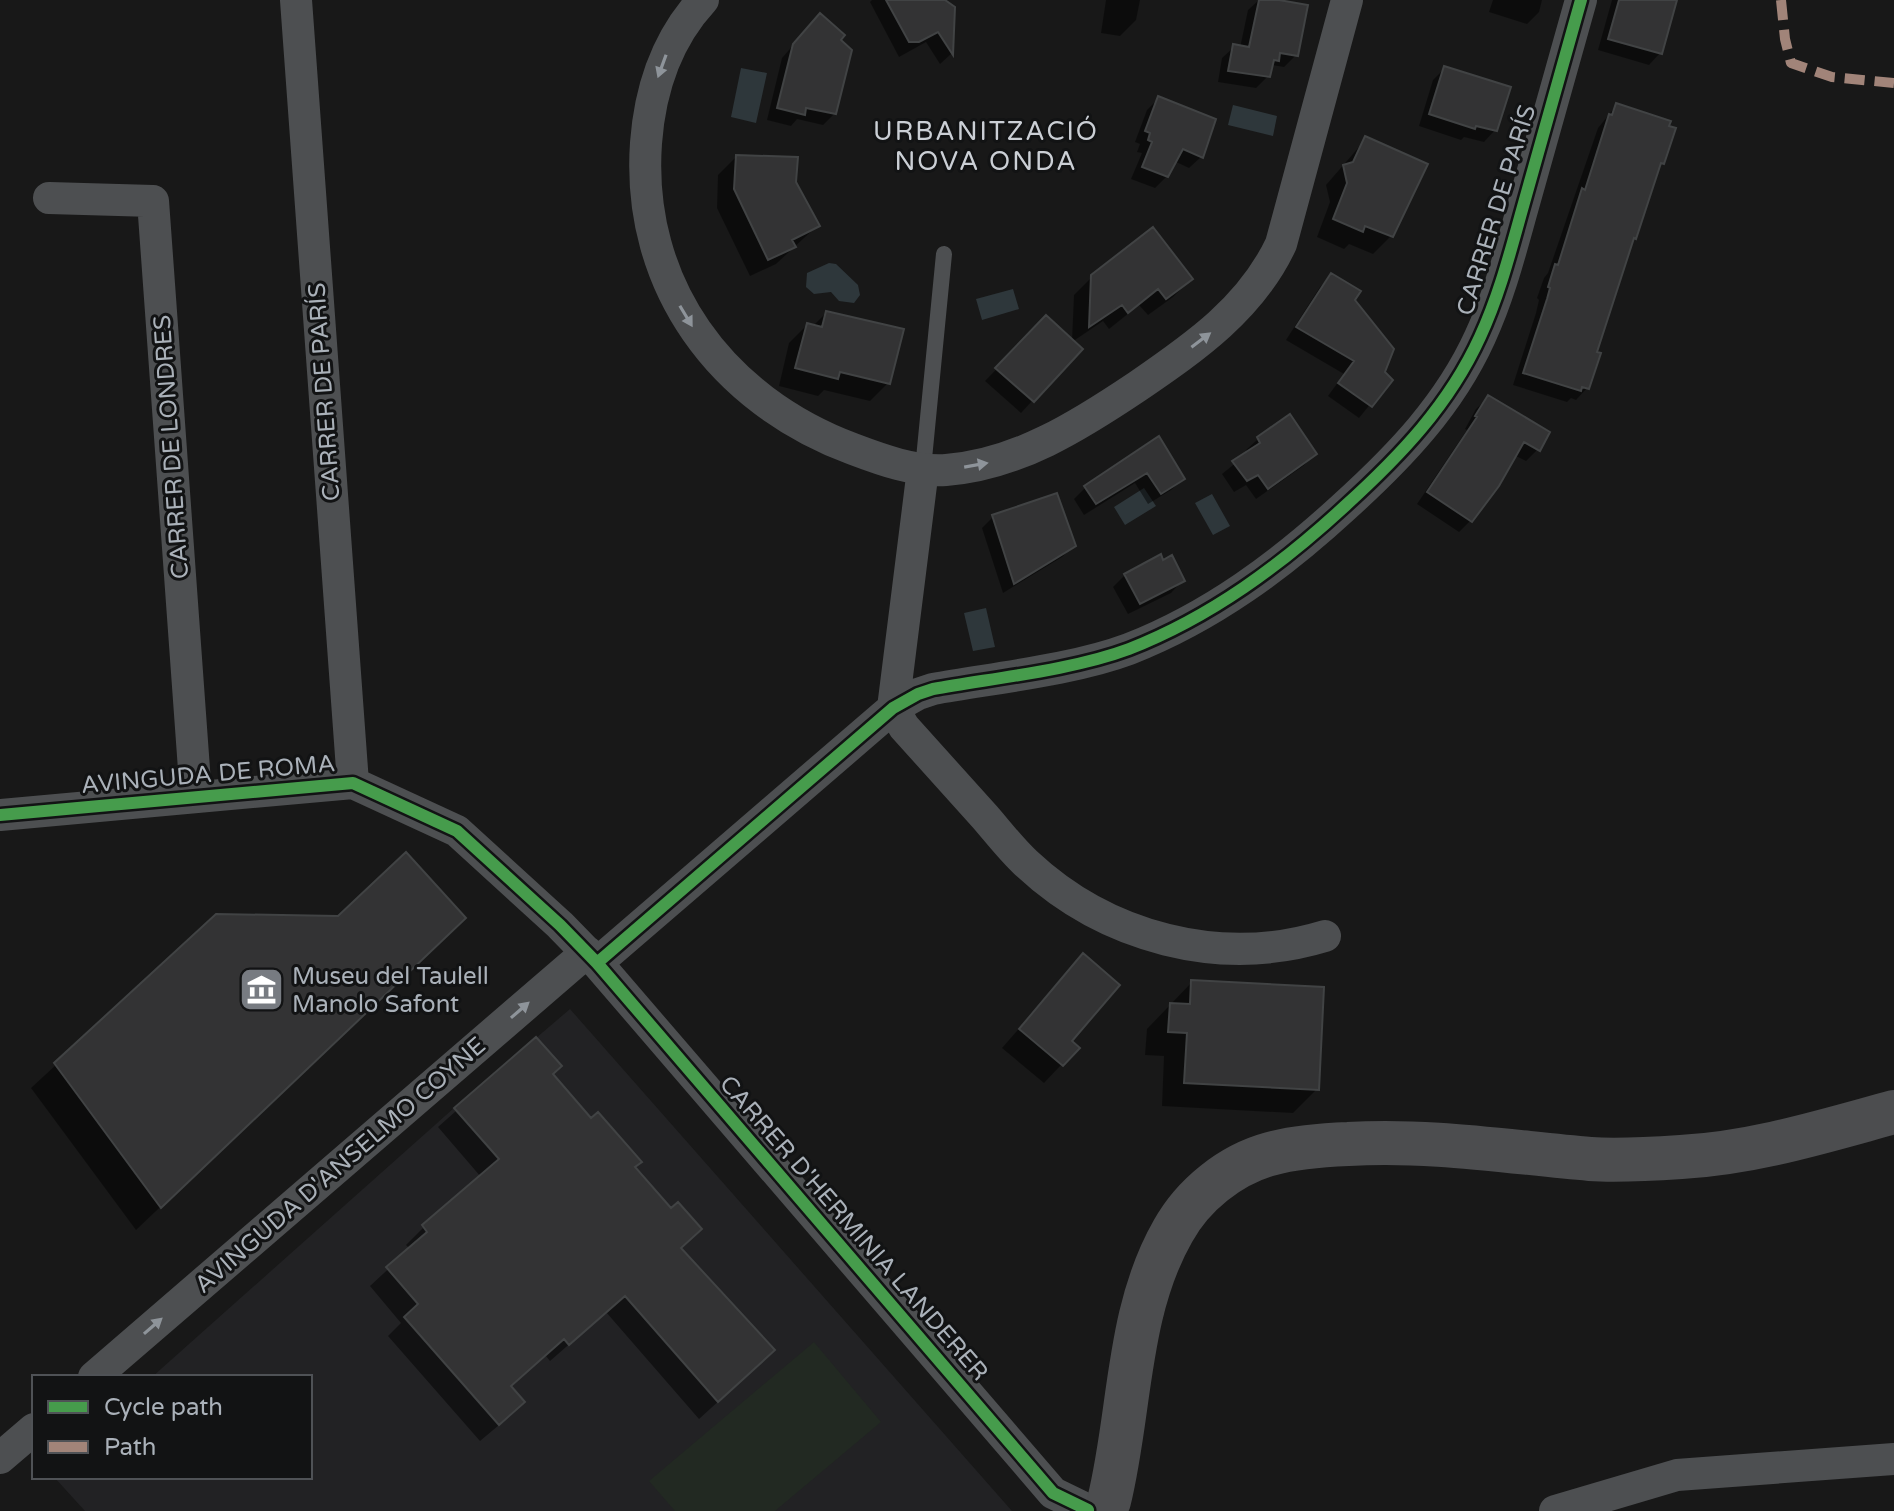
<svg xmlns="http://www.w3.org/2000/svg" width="1894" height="1511" viewBox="0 0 1894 1511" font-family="'Varela Round',sans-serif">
	<rect width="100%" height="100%" fill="#181818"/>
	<path fill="#222224" d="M 570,1009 L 1012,1511 L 85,1511 L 54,1477 L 310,1477 L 310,1377 L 152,1377 L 454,1108 Z"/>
	<path fill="#222922" d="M 814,1342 L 881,1422 L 775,1511 L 675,1511 L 649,1481 Z"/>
	<path fill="#2e373b" d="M 741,68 L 767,73 L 756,123 L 731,117 Z
		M 1233,105 L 1277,116 L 1273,136 L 1228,125 Z
		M 829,263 L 836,264 L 858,285 L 860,295 L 854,303 L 839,301 L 831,292 L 814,294 L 806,287 L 807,273 Z
		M 1013,289 L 1019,309 L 982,320 L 976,299 Z
		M 1144,488 L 1156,506 L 1125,525 L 1114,507 Z
		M 1212,494 L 1230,526 L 1213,535 L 1195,503 Z
		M 986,608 L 995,647 L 973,651 L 964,613 Z"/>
	<path fill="#0007" d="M 872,0 L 942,0 L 953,8 L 951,54 L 940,64 L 926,42 L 899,57 L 870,2 Z
		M 1106,0 L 1140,0 L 1136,20 L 1120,36 L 1101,33 Z
		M 1259,0 L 1268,0 L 1296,55 L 1284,67 L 1272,65 L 1268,76 L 1256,88 L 1218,82 L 1222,58 L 1234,47 L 1240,48 L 1248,10 Z
		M 1493,0 L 1542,0 L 1539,12 L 1527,24 L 1489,12 Z
		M 1612,0 L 1675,0 L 1660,53 L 1649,65 L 1598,50 Z
		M 809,27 L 838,40 L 835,113 L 823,125 L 797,119 L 791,126 L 767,120 L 782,58 Z
		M 1445,68 L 1495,130 L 1484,142 L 1464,137 L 1461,140 L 1419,126 L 1433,80 Z
		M 1159,98 L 1201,157 L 1189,168 L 1174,161 L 1167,176 L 1155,188 L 1131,179 L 1142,153 L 1137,152 L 1140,144 L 1135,142 L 1147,110 Z
		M 1616,106 L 1662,163 L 1657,168 L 1635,238 L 1631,242 L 1595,353 L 1587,388 L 1576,400 L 1571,398 L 1567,402 L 1513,385 L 1536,313 L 1539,300 L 1537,298 L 1544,278 L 1548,273 L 1598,128 Z
		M 1366,139 L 1391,236 L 1373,254 L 1349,244 L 1344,249 L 1317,237 L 1330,202 L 1326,185 Z
		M 736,157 L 794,182 L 817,226 L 776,264 L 750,276 L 717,208 L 718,175 Z
		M 1093,276 L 1191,279 L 1173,297 L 1148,315 L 1139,305 L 1109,329 L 1103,321 L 1072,342 L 1080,349 L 1021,413 L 985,381 L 1046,318 L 1072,341 L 1074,295 Z
		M 1332,276 L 1353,300 L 1382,373 L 1390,380 L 1359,418 L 1328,396 L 1344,374 L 1286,340 L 1320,287 Z
		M 826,313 L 888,383 L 870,401 L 824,390 L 818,396 L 779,386 L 789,343 L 807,325 L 813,326 Z
		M 1488,398 L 1538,449 L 1526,461 L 1514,455 L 1470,521 L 1459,532 L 1417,504 L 1467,430 L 1465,429 L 1476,409 Z
		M 1258,439 L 1315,454 L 1303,466 L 1256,499 L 1246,485 L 1234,492 L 1222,474 L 1248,453 L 1246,450 Z
		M 1152,443 L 1183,479 L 1171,490 L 1148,504 L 1135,483 L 1084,515 L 1074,499 L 1086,487 Z
		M 993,517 L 1073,546 L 1062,557 L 1003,593 L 982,528 Z
		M 1125,575 L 1182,581 L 1171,593 L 1128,614 L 1113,587 Z
		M 217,916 L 440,941 L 136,1230 L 31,1088 Z
		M 1083,956 L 1069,1041 L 1077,1048 L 1044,1083 L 1002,1048 Z
		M 1192,982 L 1317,1089 L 1293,1113 L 1162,1106 L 1164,1056 L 1145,1055 L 1147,1029 Z
		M 536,1040 L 551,1075 L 633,1168 L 679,1249 L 755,1368 L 699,1419 L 606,1312 L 550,1361 L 546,1356 L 509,1387 L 505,1420 L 480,1441 L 388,1336 L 401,1323 L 370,1286 L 410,1249 L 406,1245 L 424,1227 L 481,1177 L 438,1127 Z"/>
	<path fill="#333334" stroke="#414344" stroke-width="2" d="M 886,0 L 945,0 L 955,7 L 953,55 L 938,32 L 919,42 L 909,42 Z
		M 1259,0 L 1279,0 L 1308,5 L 1298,56 L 1280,53 L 1279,61 L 1274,60 L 1270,77 L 1228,71 L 1233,44 L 1249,47 Z
		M 1619,0 L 1677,0 L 1662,54 L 1608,39 Z
		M 820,13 L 845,35 L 841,40 L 852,50 L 836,114 L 806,108 L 805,115 L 777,108 L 793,44 Z
		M 1444,66 L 1511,87 L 1497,131 L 1476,126 L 1475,129 L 1429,114 Z
		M 1158,96 L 1216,119 L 1203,158 L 1183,149 L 1168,177 L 1142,167 L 1152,142 L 1148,140 L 1150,133 L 1145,131 Z
		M 1616,103 L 1671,121 L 1669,126 L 1676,128 L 1664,164 L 1661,163 L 1636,239 L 1634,238 L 1597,352 L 1601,353 L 1589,389 L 1582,387 L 1581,391 L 1523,373 L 1547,299 L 1550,288 L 1548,287 L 1555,264 L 1558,265 L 1582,188 L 1585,190 L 1609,114 L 1612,115 Z
		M 1365,136 L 1428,164 L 1393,237 L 1365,226 L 1363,232 L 1333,219 L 1347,183 L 1343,165 L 1353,162 Z
		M 736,155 L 798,157 L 796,182 L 820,226 L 792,240 L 796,247 L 768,260 L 734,189 Z
		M 1153,227 L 1193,279 L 1166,299 L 1158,289 L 1128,313 L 1122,305 L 1089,327 L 1091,275 Z
		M 1331,273 L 1361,291 L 1355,300 L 1394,349 L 1385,372 L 1393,380 L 1372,407 L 1338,383 L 1354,361 L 1296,327 Z
		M 826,311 L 904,329 L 890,384 L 840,372 L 838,379 L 795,368 L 807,323 L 822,327 Z
		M 1046,315 L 1083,349 L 1034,402 L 995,368 Z
		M 1488,395 L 1550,432 L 1540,451 L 1524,442 L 1499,486 L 1472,522 L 1427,492 L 1477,417 L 1475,416 Z
		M 1290,414 L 1317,454 L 1268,489 L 1258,475 L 1247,481 L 1232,461 L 1260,443 L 1257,437 Z
		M 1159,436 L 1185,479 L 1161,494 L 1147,473 L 1096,504 L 1084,486 Z
		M 1057,493 L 1076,546 L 1014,584 L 992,515 Z
		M 1161,554 L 1163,560 L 1172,555 L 1185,581 L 1140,604 L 1124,574 Z
		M 406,852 L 466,918 L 161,1208 L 54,1063 L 216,914 L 338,916 Z
		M 1083,953 L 1120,985 L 1072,1041 L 1080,1048 L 1063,1066 L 1019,1029 Z
		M 1191,980 L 1324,987 L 1319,1090 L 1184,1083 L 1187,1033 L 1168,1032 L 1170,1003 L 1190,1004 Z
		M 536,1037 L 562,1066 L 553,1074 L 591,1118 L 598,1112 L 642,1162 L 635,1167 L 671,1208 L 678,1202 L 702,1229 L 681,1248 L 775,1350 L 718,1402 L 625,1296 L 569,1345 L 564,1339 L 511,1386 L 525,1402 L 499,1425 L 404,1317 L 418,1304 L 386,1267 L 427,1232 L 422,1225 L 499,1159 L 454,1108 Z"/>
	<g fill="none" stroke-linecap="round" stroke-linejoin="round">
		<path stroke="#4d4f51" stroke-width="16" d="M 923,469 L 944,254"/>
		<path stroke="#4d4f51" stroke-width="32" d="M 296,0 L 353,783
			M 703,0 C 666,40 650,89 646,143 C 636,285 721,400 853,449 C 882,460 915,472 946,470 C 1017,465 1080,425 1138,386 C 1195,347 1251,308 1281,244 L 1347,0
			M 49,198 L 153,201 L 196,797
			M 923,469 L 893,708 L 904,727 C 931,757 958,787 985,817 C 998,832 1011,849 1026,863 C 1106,938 1220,968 1325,936
			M 0,815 L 353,783 L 457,831 L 560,925 L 597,963 L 1053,1493 L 1088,1510
			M 597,963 L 893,708 L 918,694 L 933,689 C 994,678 1073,670 1129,649 C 1211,617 1281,565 1345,506 C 1400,456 1449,405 1480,337 C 1499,296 1510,253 1522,210 C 1542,140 1561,70 1581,0
			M 94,1377 L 587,952
			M 0,1458 L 34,1429
			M 1555,1511 L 1677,1475 L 1894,1459"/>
		<path stroke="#4c4d4f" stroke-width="44" d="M 1109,1501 C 1131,1412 1126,1313 1173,1231 C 1193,1195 1230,1165 1270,1154 C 1295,1147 1322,1145 1348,1144 C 1429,1139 1509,1152 1590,1159 C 1619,1161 1651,1159 1681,1157 C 1754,1153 1824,1131 1894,1112"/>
		<path stroke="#a18479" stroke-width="10" stroke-dasharray="20 10" stroke-linecap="butt" d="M 1781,0 L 1785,39 L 1791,63 L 1832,77 L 1894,83"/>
		<defs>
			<path id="cycleway" d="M 0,815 L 353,783 L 457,831 L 560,925 L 597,963 L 1053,1493 L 1088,1510
				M 597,963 L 893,708 L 918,694 L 933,689 C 994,678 1073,670 1129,649 C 1211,617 1281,565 1345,506 C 1400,456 1449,405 1480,337 C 1499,296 1510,253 1522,210 C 1542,140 1561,70 1581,0"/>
		</defs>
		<use href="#cycleway" stroke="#121314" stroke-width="17"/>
		<use href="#cycleway" stroke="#469c4c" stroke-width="12"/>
	</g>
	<defs><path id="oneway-solid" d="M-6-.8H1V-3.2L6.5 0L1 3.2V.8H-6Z" transform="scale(2)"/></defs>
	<g fill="#8e949a">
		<use href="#oneway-solid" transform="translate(662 66) rotate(110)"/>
		<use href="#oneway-solid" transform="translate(686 316) rotate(59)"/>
		<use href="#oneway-solid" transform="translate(1201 340) rotate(-37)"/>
		<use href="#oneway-solid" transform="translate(976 465) rotate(-10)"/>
		<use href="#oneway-solid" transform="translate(520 1010) rotate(-41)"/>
		<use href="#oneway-solid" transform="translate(153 1326) rotate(-41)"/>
	</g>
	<defs>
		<symbol id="museum-square" viewBox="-11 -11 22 22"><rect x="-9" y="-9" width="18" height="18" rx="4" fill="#777b81" stroke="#121314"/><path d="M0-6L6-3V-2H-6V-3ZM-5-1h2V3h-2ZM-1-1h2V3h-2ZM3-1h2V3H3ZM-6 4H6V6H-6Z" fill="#fff"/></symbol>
	</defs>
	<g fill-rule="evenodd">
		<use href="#museum-square" x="236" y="964" width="51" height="51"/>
	</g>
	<g text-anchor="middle" stroke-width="6" stroke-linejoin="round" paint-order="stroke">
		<g font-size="24" fill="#aab1b9" stroke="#121314">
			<text transform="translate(1496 210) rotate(-73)" y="8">CARRER DE PARÍS</text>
			<text transform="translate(324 392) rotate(-94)" y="8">CARRER DE PARÍS</text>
			<text transform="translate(171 447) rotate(-94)" y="8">CARRER DE LONDRES</text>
			<text transform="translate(208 774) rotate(-5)" y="8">AVINGUDA DE ROMA</text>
			<text transform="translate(340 1165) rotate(-41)" y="8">AVINGUDA D'ANSELMO COYNE</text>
			<text transform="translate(854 1228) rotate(49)" y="8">CARRER D'HERMINIA LANDERER</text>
		</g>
		<g font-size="24" fill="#aab1b9" stroke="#121314" text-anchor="start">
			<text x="292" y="984">Museu del Taulell<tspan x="292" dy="28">Manolo Safont</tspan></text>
		</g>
		<g font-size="26" letter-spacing="2" fill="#cbcfd5" stroke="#121314">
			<text x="986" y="140">URBANITZACIÓ<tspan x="986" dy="30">NOVA ONDA</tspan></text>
		</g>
	</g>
	<rect x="32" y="1375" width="280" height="104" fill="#121314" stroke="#4f5256" stroke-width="2"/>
	<rect x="48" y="1401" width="40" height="12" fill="#469c4c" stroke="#4f5256" stroke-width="2"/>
	<text x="104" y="1415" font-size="24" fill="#aab1b9">Cycle path</text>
	<rect x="48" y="1441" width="40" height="12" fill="#a18479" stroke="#4f5256" stroke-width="2"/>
	<text x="104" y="1455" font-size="24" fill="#aab1b9">Path</text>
</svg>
